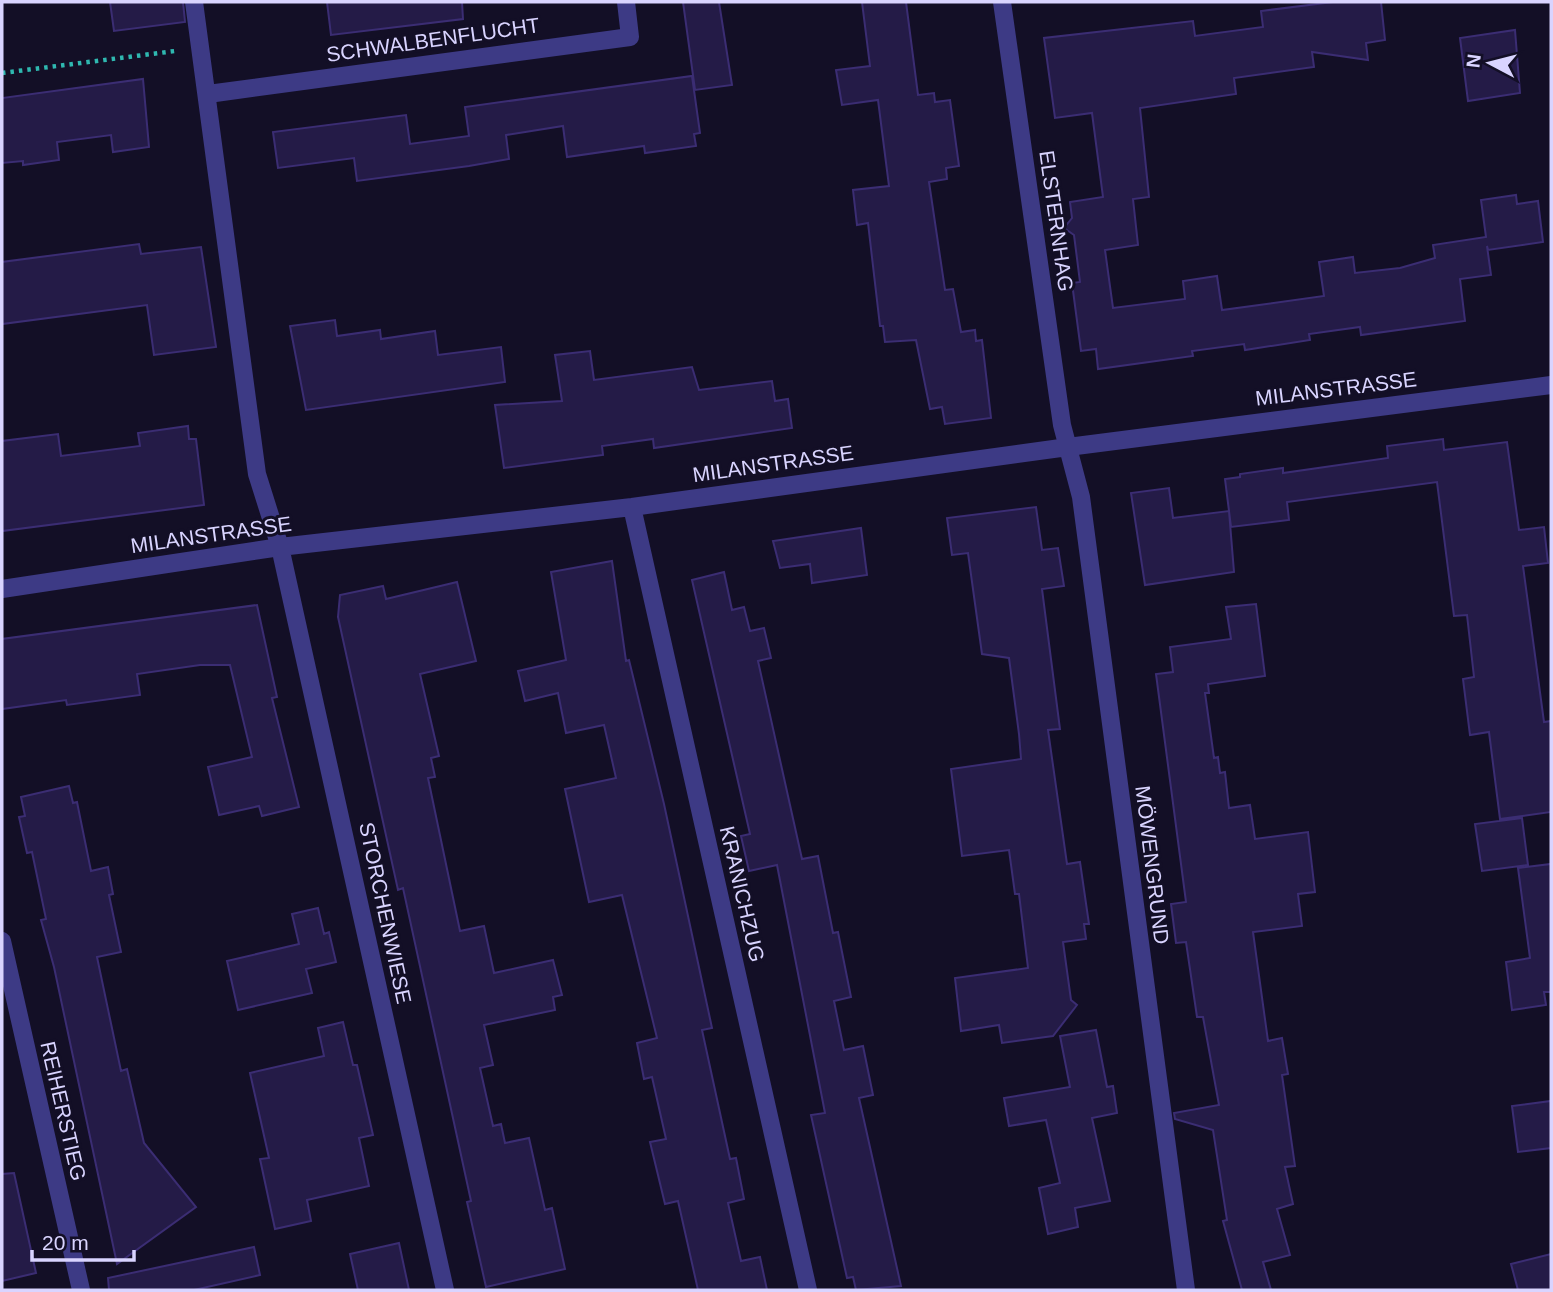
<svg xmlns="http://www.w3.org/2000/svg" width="1553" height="1292" viewBox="0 0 1553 1292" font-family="Arial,sans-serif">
	<rect width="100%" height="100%" fill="#130f26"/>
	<path fill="#241b47" stroke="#3b2d73" stroke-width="2" d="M 110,2 L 183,2 L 185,22 L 114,31 Z
		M 327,2 L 462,2 L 463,19 L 331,35 Z
		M 683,2 L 719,2 L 732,85 L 695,90 Z
		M 862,2 L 906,2 L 918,95 L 934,93 L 935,102 L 950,100 L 959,166 L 946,168 L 947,179 L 929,182 L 945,290 L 953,289 L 961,332 L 975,330 L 976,341 L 982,340 L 991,418 L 945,424 L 942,407 L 930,409 L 916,340 L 885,342 L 883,326 L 880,326 L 868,223 L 857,225 L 853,190 L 889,186 L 878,100 L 842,105 L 836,70 L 870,66 Z
		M 1333,2 L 1381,2 L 1385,40 L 1366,43 L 1368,60 L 1312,52 L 1314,67 L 1234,78 L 1236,94 L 1140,108 L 1149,197 L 1133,199 L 1138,245 L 1105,250 L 1113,308 L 1185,299 L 1183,281 L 1217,276 L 1222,310 L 1324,296 L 1319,262 L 1353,257 L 1355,273 L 1400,268 L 1435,258 L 1433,245 L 1486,237 L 1481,200 L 1516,195 L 1517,204 L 1538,201 L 1543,242 L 1488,250 L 1487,246 L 1491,275 L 1460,279 L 1465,321 L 1361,335 L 1360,327 L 1309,334 L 1310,340 L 1245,350 L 1244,344 L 1192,351 L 1193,356 L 1098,369 L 1096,349 L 1081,351 L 1072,283 L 1080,282 L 1074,235 L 1064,228 L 1072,218 L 1070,202 L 1103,197 L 1092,113 L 1055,118 L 1044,38 L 1193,21 L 1195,36 L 1263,27 L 1261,11 Z
		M 1515,30 L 1520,93 L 1468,101 L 1460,38 Z
		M 692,76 L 700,133 L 694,134 L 696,146 L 645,153 L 644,146 L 567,157 L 563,126 L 506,135 L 509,159 L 469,166 L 357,181 L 354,158 L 278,168 L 273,132 L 406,115 L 410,144 L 469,136 L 465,107 Z
		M 143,79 L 149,147 L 113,152 L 111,135 L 57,142 L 59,160 L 23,165 L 23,161 L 2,163 L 2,98 Z
		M 139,244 L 141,254 L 201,247 L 216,347 L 154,355 L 147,305 L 2,324 L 2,262 Z
		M 335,320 L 337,336 L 380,330 L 381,339 L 435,331 L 438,355 L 501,347 L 505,382 L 306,410 L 290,326 Z
		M 590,351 L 594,380 L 692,367 L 699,390 L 772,381 L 775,401 L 788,399 L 792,428 L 654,448 L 653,439 L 602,446 L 603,455 L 504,468 L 495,405 L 562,401 L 555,355 Z
		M 188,426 L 189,439 L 196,439 L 204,505 L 2,531 L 2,441 L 58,434 L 61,456 L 140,446 L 138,433 Z
		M 1443,439 L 1444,450 L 1507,442 L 1519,530 L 1544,527 L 1548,563 L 1523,566 L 1544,722 L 1551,721 L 1551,812 L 1500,819 L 1489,732 L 1470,735 L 1463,679 L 1474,677 L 1467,615 L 1454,616 L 1437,482 L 1287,502 L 1289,520 L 1231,527 L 1225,479 L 1240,477 L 1240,474 L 1283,468 L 1283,473 L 1388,458 L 1387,446 Z
		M 1169,488 L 1173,518 L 1229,511 L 1234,572 L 1145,585 L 1131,493 Z
		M 1036,507 L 1042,550 L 1058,548 L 1064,586 L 1042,589 L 1060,729 L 1048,730 L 1067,864 L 1080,862 L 1089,924 L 1084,924 L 1086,939 L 1063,942 L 1071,1000 L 1077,1005 L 1053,1036 L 1002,1043 L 999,1025 L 961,1031 L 955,978 L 1028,968 L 1019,894 L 1015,894 L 1009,850 L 962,856 L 951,769 L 1021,759 L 1019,734 L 1009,658 L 982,654 L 968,553 L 952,555 L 947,518 Z
		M 861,528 L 867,575 L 812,583 L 810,564 L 780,568 L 773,541 Z
		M 612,561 L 626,661 L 629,660 L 664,804 L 712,1028 L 702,1030 L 730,1159 L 736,1158 L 744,1199 L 728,1203 L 741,1261 L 760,1257 L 767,1290 L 698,1290 L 678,1201 L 665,1204 L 650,1142 L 666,1139 L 652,1077 L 644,1079 L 637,1043 L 657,1038 L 622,895 L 589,902 L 565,789 L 616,778 L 604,725 L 566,733 L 558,693 L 525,701 L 518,671 L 566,660 L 551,572 Z
		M 724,572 L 732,610 L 744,607 L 750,631 L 764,628 L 771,658 L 758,661 L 802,859 L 818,856 L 833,933 L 838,932 L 851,997 L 834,1001 L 844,1050 L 863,1046 L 873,1095 L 859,1098 L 901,1286 L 856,1290 L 853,1277 L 847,1278 L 811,1115 L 825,1113 L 777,865 L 749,871 L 741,836 L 750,834 L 692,580 Z
		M 457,582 L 476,661 L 420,674 L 439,756 L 431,758 L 435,777 L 428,778 L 460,931 L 484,926 L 494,973 L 553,960 L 562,995 L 553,997 L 555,1010 L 484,1025 L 493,1065 L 480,1068 L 493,1126 L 501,1124 L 505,1143 L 529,1138 L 545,1210 L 552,1208 L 565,1269 L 486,1287 L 467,1202 L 471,1201 L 403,888 L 398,890 L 338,617 L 340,595 L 383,586 L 386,599 Z
		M 1256,604 L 1265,676 L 1208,684 L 1209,693 L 1205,693 L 1214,758 L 1218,757 L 1220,773 L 1225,772 L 1229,808 L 1250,805 L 1255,839 L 1308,832 L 1315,892 L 1298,894 L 1302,926 L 1253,932 L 1268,1041 L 1282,1038 L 1288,1074 L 1282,1075 L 1295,1166 L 1285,1167 L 1293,1204 L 1277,1209 L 1290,1255 L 1263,1262 L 1271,1290 L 1242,1290 L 1223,1221 L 1227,1220 L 1213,1130 L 1175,1119 L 1174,1113 L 1219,1105 L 1203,1017 L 1197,1017 L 1186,942 L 1176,943 L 1171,904 L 1186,902 L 1156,674 L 1173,672 L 1170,647 L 1231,639 L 1226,607 Z
		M 257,605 L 277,697 L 272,698 L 299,807 L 262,816 L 259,806 L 219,815 L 208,767 L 252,757 L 230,665 L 200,665 L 137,674 L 140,695 L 67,705 L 66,700 L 2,709 L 2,639 Z
		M 69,786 L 73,803 L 77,802 L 91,871 L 108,867 L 113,894 L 109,895 L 121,952 L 97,957 L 121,1071 L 127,1069 L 144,1143 L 196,1207 L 117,1264 L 54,967 L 41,920 L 46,919 L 32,852 L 27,853 L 19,817 L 25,816 L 21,797 Z
		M 1522,818 L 1528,865 L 1482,871 L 1475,824 Z
		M 1551,864 L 1551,992 L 1544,992 L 1546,1005 L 1512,1010 L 1506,962 L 1530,958 L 1518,868 Z
		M 318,908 L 324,934 L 329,932 L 336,962 L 306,969 L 312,993 L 238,1010 L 227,961 L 299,944 L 292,914 Z
		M 343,1022 L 353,1065 L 357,1065 L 373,1135 L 359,1138 L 369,1186 L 307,1200 L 311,1221 L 275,1229 L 260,1159 L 269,1158 L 250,1073 L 324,1056 L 318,1028 Z
		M 1096,1030 L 1107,1087 L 1113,1086 L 1117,1113 L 1092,1118 L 1110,1201 L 1075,1208 L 1078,1227 L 1048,1234 L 1039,1188 L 1060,1183 L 1046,1120 L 1009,1126 L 1004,1098 L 1070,1087 L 1060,1036 Z
		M 1551,1101 L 1551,1148 L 1518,1152 L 1512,1106 Z
		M 14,1173 L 36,1273 L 2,1281 L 2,1174 Z
		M 399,1243 L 409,1290 L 358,1290 L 350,1254 Z
		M 254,1247 L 260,1275 L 194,1290 L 109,1290 L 108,1278 Z
		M 1551,1254 L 1551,1290 L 1518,1290 L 1511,1264 Z"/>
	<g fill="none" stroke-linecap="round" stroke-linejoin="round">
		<path stroke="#2fb8b0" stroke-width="4.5" stroke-dasharray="3.5 5" stroke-linecap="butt" d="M 2,73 L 175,51"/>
		<path stroke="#3d3a85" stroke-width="18" d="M 194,2 L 257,474 L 280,547 L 445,1290
			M 1002,2 L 1062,425 L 1081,497 L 1186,1290
			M 208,94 L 630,37 L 626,2
			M 632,507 L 808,1290
			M 2,589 L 280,547 L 632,507 L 1068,447 L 1551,385
			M 2,941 L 81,1290"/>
	</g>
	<g text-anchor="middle" stroke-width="6" stroke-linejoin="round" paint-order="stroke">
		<g font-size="21" fill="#d9d4ff" stroke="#130f26">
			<text transform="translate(433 40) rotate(-8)" y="7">SCHWALBENFLUCHT</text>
			<text transform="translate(1056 221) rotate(82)" y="7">ELSTERNHAG</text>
			<text transform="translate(1336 389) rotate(-7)" y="7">MILANSTRASSE</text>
			<text transform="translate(773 464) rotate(-8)" y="7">MILANSTRASSE</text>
			<text transform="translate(211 535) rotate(-8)" y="7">MILANSTRASSE</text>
			<text transform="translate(1152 865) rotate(83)" y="7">MÖWENGRUND</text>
			<text transform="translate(742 894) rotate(77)" y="7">KRANICHZUG</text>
			<text transform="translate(385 913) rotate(78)" y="7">STORCHENWIESE</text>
			<text transform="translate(63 1111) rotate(77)" y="7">REIHERSTIEG</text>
		</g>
	</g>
	<rect width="1553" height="1292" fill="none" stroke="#d9d4ff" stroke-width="7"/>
	<g transform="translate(1490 63) rotate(277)" stroke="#130f26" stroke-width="5" paint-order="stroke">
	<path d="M0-5L12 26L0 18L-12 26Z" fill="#d9d4ff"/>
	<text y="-10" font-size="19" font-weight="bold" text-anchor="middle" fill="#d9d4ff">N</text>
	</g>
	<path d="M32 1250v10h102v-10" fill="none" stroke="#d9d4ff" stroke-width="3.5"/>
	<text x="42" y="1250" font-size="21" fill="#d9d4ff" stroke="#130f26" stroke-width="5" paint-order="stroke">20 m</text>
</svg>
